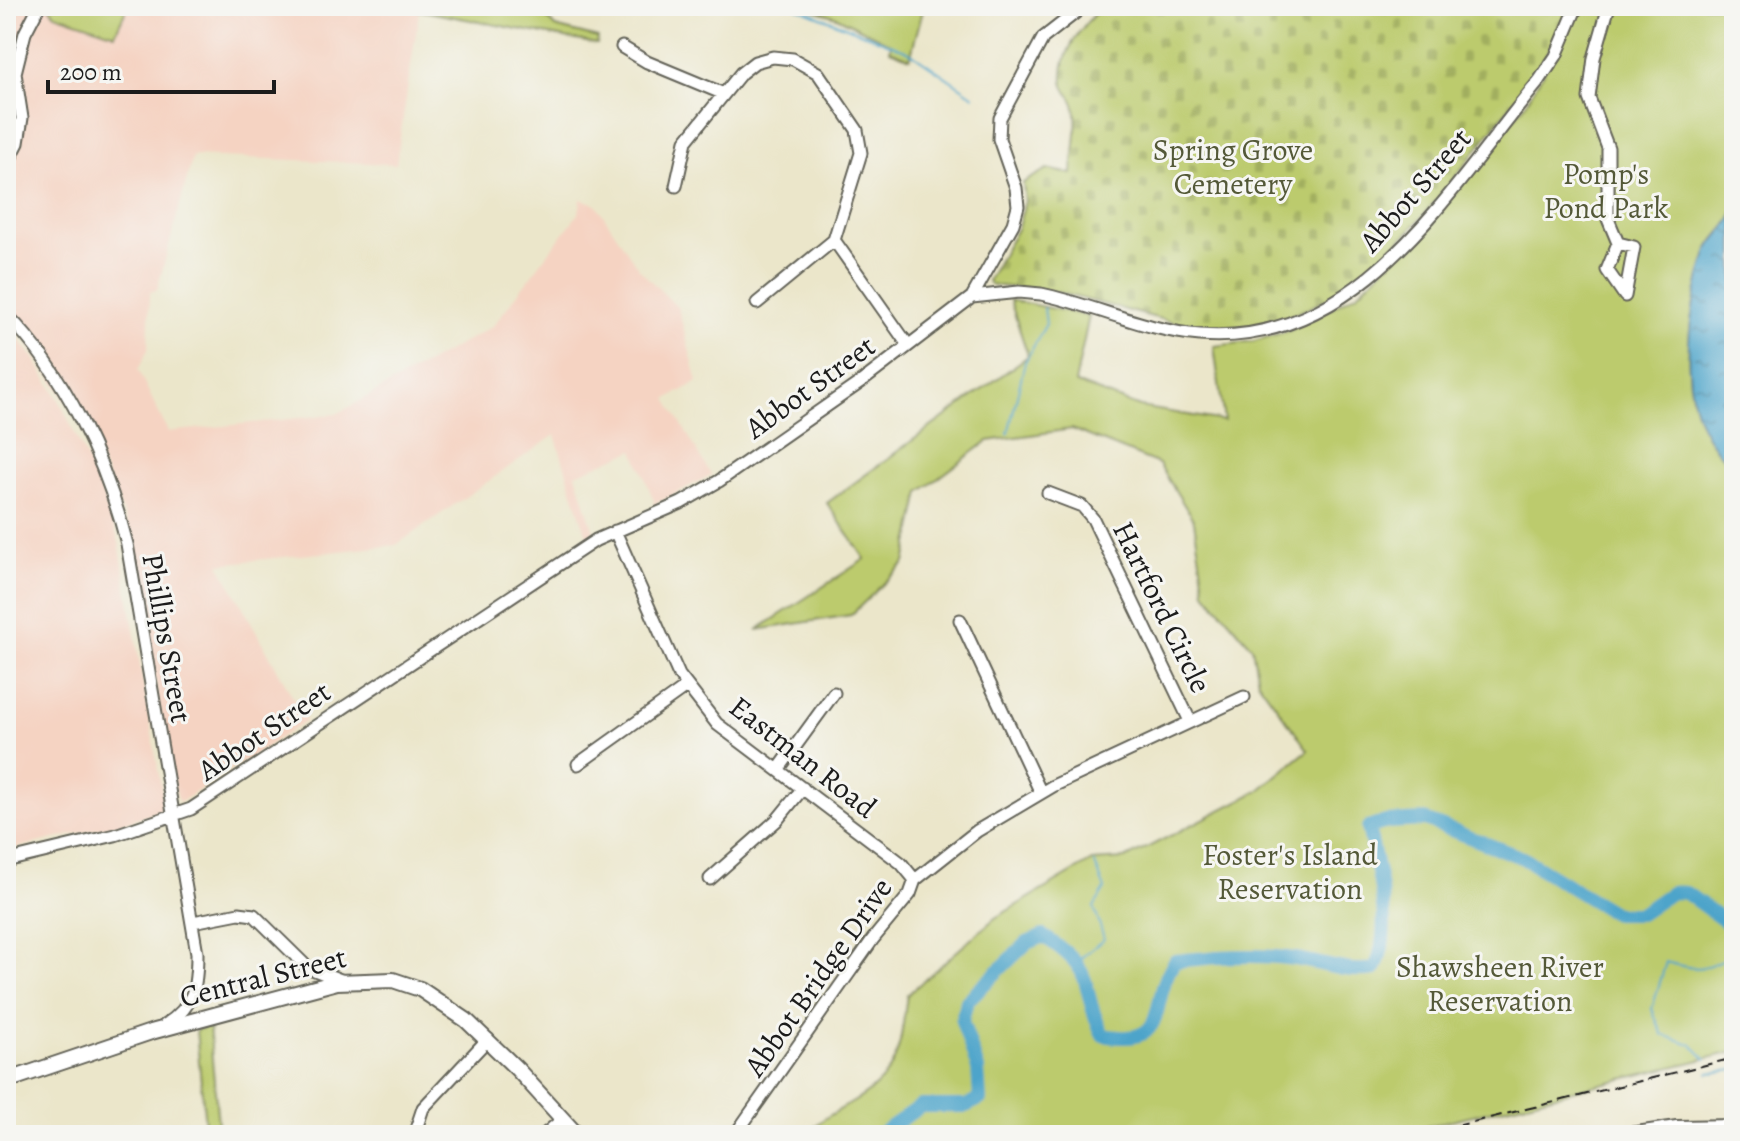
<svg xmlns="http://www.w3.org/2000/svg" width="1740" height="1141" viewBox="0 0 1740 1141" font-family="Alegreya,serif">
	<defs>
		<pattern id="cemetery-stones" width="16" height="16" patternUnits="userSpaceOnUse" patternTransform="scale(2)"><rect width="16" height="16" fill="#bccb6d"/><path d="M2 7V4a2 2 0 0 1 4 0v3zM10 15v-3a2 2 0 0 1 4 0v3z" fill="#a1ae5e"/></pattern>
		<pattern id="water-ripples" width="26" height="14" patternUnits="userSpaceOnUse" patternTransform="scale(2)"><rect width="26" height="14" fill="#4da4ca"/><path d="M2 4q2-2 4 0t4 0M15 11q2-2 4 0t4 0" fill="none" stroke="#3f85a3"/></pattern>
	</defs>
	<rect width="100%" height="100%" fill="#f6f6f2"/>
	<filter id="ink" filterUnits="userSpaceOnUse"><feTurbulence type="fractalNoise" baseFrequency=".0125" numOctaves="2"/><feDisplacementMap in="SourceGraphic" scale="16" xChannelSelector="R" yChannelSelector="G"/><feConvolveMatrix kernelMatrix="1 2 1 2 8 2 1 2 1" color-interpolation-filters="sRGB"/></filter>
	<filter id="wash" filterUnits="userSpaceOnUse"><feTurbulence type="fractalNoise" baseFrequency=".006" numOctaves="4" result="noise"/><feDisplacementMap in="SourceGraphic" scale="32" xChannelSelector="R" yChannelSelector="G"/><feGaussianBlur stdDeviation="1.8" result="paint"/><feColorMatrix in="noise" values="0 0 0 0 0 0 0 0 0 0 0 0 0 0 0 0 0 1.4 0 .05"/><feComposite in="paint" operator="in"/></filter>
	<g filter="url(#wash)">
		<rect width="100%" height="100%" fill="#ebe6ca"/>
		<path fill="#f5d3c2" d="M 6,6 L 420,6 L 396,164 L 193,156 L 157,290 L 150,292 L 148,350 L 138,370 L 168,432 L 337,414 L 493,326 L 579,213 L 581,199 L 596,204 L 639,269 L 678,308 L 698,382 L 667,399 L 711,475 L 653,505 L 654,501 L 634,450 L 576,474 L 594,532 L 587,536 L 555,435 L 396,545 L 219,564 L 306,721 L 179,803 L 169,765 L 139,579 L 126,521 L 92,440 L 6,309 Z
			M 6,324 L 34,358 L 58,398 L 100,487 L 119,542 L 164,804 L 164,809 L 116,825 L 6,850 Z"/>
		<path fill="url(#cemetery-stones)" stroke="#6c7444" stroke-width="2" d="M 1103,6 L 1570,6 C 1550,58 1515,100 1481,144 C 1404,242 1336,333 1199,329 L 1057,292 L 990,285 L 988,280 L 1018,227 L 1025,201 L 1023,183 L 1047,169 L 1072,174 C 1073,154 1080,123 1074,104 C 1072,97 1064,90 1063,82 C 1060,52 1083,24 1103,6 Z"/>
		<path fill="#bccb6d" stroke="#6c7444" stroke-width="2" d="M 48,6 L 128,6 L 115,34 L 55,14 Z
			M 420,6 L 536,6 L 555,27 L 598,38 L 597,44 L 418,10 Z
			M 802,6 L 910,7 L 924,6 L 910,58 L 890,50 L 891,44 L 837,17 Z
			M 1581,6 L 1734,6 C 1734,73 1739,142 1734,209 C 1733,225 1714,235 1709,250 C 1685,315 1671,419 1734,466 L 1734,1052 L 1390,1135 L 808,1135 C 818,1120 832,1114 848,1105 C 901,1076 899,1050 907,995 L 995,918 L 1092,861 L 1125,859 L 1258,791 L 1308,750 L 1258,681 L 1252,647 L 1205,592 L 1194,521 L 1159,464 L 1072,429 L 988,441 L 920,492 L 905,563 L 851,615 L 757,630 L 865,559 L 827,503 L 1028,356 L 1010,300 L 1089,316 L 1075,383 L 1140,407 L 1224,421 L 1214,346 L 1254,341 L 1291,330 L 1358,293 L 1435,218 L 1526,103 Z
			M 6,66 L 15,73 L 22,118 L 6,164 Z
			M 209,1026 L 219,1135 L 206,1135 L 196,1030 Z"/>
		<path fill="url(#water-ripples)" stroke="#346073" stroke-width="2" d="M 1734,212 L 1734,466 C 1670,420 1686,317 1707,253 C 1713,237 1730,227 1734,212 Z"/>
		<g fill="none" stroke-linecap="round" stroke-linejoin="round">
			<path stroke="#4da4ca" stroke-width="2" d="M 647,6 L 680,6
				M 793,6 L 908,51 L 974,96
				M 1008,434 L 1025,362 L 1046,324 L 1044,308
				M 1076,962 L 1104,939 L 1094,907 L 1105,889 L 1094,862
				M 1706,1059 L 1691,1044 L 1663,1035 L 1652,1009 L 1666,962 C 1699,972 1704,969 1734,954
				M 1709,1073 L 1734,1070"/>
			<path stroke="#4da4ca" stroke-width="14" d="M 879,1135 L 921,1106 L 966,1106 L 980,1099 L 978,1069 L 962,1021 L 967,1001 L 1027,943 L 1043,936 C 1101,973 1077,984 1103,1035 C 1174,1048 1147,1001 1175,961 C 1214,957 1256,953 1295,959 C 1324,963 1346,974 1375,969 C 1394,929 1378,870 1368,828 L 1386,822 L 1425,820 L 1523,858 L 1615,914 L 1640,914 L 1672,892 L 1686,893 L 1734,928"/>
		</g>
	</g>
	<g filter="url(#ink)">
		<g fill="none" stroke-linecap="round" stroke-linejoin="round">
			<defs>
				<path id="minor" d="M 1609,6 L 1594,58 L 1589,98 L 1608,148 L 1608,219 L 1618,243 L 1607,270 L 1625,296 L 1634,247 L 1618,243
					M 622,47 L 647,62 L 724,94
					M 6,166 L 18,143 L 22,118 L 15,73 L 25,33 L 39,6
					M 676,186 L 686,141 L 741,73 L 755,62 L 773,57 L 793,59 L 818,73 L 857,130 L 861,153 L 834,240 L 757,303
					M 834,240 L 908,345
					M 972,297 L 1013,224 L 1018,206 L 1016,188 L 999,139 L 1000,118 L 1043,38 L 1084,6
					M 6,314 C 66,374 106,462 127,544 L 197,953 C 197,986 195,1006 165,1025
					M 1048,493 L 1082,506 L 1093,519 L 1190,721
					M 615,531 L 679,675 L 717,724 L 901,863 L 915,880
					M 960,620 L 1041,793
					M 578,764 L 686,687
					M 778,770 L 834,693
					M 6,861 L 115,835 L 191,809 L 596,540 L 681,503 L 719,481 L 861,382 L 972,297 L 1019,292 L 1041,294 C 1094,305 1146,331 1200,335 C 1360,348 1451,187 1539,81 L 1556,56 L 1577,6
					M 710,879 L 777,820 L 803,788
					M 193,922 L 239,913 L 254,915 L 307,967 L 343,981
					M 414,1135 L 423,1108 L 488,1039
					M 544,1135 L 563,1119
					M 735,1135 L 873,939 L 910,894 L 915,880 L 977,831 L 1053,786 L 1244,697"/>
				<path id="major" d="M 6,1081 L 151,1032 L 337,982 L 393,980 L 420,989 L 466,1020 L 517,1069 L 577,1135
					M 1630,1135 L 1677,1128 L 1734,1127"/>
			</defs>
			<use href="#minor" stroke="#646359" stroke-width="15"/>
			<use href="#major" stroke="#646359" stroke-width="18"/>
			<use href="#minor" stroke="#fff" stroke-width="11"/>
			<use href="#major" stroke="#fff" stroke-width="14"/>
			<path stroke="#1c1c1c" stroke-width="2" stroke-dasharray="12 6" stroke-linecap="butt" d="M 1420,1135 L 1734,1058"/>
		</g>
	</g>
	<g text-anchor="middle" stroke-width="6" stroke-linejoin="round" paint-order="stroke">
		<g font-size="30" fill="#545938" stroke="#f6f6f2">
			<text x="1233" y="160">Spring Grove<tspan x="1233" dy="34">Cemetery</tspan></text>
			<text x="1606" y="184">Pomp's<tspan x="1606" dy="34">Pond Park</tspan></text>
			<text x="1290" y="865">Foster's Island<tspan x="1290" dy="34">Reservation</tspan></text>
			<text x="1500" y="977">Shawsheen River<tspan x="1500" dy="34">Reservation</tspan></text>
		</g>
		<g font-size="30" fill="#1c1c1c" stroke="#f6f6f2">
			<text transform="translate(1415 190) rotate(-49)" y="10">Abbot Street</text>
			<text transform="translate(810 387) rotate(-36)" y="10">Abbot Street</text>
			<text transform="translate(1162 607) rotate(64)" y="10">Hartford Circle</text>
			<text transform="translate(167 638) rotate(80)" y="10">Phillips Street</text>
			<text transform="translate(264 731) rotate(-34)" y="10">Abbot Street</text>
			<text transform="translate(803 757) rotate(38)" y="10">Eastman Road</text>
			<text transform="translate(263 977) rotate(-14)" y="10">Central Street</text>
			<text transform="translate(818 977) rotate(-55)" y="10">Abbot Bridge Drive</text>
		</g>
	</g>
	<rect width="1740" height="1141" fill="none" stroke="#f6f6f2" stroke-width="32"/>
	<path d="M48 80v12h226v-12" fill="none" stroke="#1c1c1c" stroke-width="4"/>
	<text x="60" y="80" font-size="24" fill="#1c1c1c" stroke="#f6f6f2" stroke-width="6" paint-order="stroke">200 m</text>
</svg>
